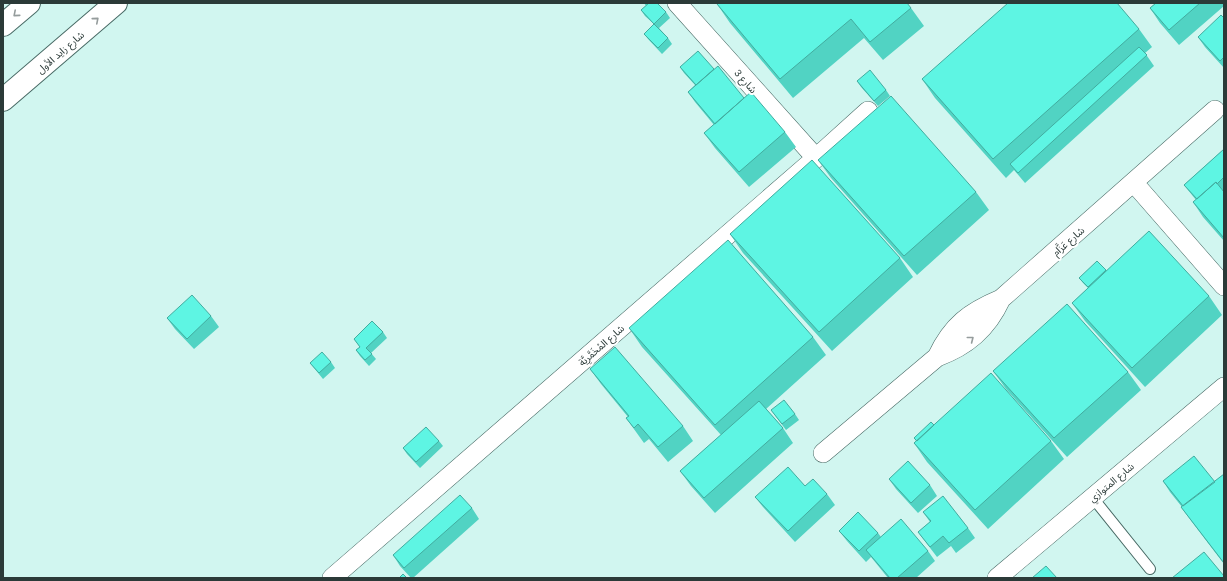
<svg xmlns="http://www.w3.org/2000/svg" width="1227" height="581" viewBox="0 0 1227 581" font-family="Arial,'Noto Sans Arabic',sans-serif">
	<rect width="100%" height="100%" fill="#d1f6f0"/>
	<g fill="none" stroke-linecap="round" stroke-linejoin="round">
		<defs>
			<path id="service" d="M 1093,498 L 1150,569"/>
			<path id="minor" d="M 677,3 L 816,158
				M 1134,183 L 1224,286
				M 937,357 C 952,325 970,312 1001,299 L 1215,110
				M 823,453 L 937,357 C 967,346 987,329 1001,299
				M 332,578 L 816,158 L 868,111
				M 997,578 L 1224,387"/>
			<path id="primary" d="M 3,25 L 29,3
				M 3,100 L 116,3"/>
		</defs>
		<use href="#service" stroke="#486a65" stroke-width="12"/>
		<use href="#minor" stroke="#486a65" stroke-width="20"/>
		<use href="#primary" stroke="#486a65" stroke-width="24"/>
		<use href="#service" stroke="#fff" stroke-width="10"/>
		<use href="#minor" stroke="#fff" stroke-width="19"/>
		<use href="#primary" stroke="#fff" stroke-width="22"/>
	</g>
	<path fill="#51d3c3" d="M 644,3 L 657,3 L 666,12 L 670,18 L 659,28 L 668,38 L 672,44 L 662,54 L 648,39 L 644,34 L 654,24 L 645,16 L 641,10 L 646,6 Z
		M 1156,3 L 1224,3 L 1224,6 L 1179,45 L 1160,23 L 1150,8 Z
		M 717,4 L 911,8 L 924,26 L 883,60 L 864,38 L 793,98 L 730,23 Z
		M 1224,18 L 1224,68 L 1205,47 L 1198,37 Z
		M 1139,29 L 1152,47 L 1145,53 L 1154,66 L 1025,183 L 1014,170 L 1006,178 L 935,98 L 922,79 Z
		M 680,67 L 714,69 L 744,98 L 785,132 L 796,147 L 749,187 L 715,148 L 704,133 L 714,125 L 695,102 L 688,92 L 695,85 L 684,73 Z
		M 857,81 L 886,90 L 890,96 L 878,106 L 861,87 Z
		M 1224,149 L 1224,241 L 1203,217 L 1193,202 L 1196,200 L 1184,185 Z
		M 818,160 L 976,192 L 989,210 L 917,275 L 831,178 Z
		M 730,234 L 900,258 L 913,277 L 832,351 L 743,253 Z
		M 1106,270 L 1209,296 L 1222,315 L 1145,387 L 1085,321 L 1072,303 L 1088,288 L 1083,283 L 1079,278 Z
		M 211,316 L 219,327 L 194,349 L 175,329 L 167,318 Z
		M 629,328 L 813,337 L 826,355 L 766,409 L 783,428 L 793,443 L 715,513 L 691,486 L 680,471 L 721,435 L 642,347 Z
		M 383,332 L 387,338 L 371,353 L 376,359 L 369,366 L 360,356 L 356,350 L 360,347 L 354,339 Z
		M 331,362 L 335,368 L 323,379 L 314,368 L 310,363 Z
		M 590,369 L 683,426 L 693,441 L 668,462 L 649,439 L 644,443 L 626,418 L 628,417 L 601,384 Z
		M 993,371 L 1128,372 L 1141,390 L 1067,457 L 1006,389 Z
		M 771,410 L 795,414 L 799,420 L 786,430 Z
		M 934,425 L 1051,441 L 1064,459 L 988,529 L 927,462 L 914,443 L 916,441 L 914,438 Z
		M 439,441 L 443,446 L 420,468 L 407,454 L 403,448 Z
		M 1224,474 L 1224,564 L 1192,522 L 1181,507 L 1182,507 L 1170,492 L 1163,481 L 1215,482 Z
		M 889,479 L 930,485 L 937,496 L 918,513 L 896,489 Z
		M 805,486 L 827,494 L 835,505 L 795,542 L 763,507 L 755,497 Z
		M 472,508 L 479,519 L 413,578 L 411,578 L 400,566 L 393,555 Z
		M 923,512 L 968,528 L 975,538 L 956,553 L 951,546 L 937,557 L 918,532 L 930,522 Z
		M 839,531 L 878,533 L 881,537 L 928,551 L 935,561 L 916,578 L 888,578 L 871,557 L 866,562 L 847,541 Z"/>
	<path fill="#5ef5e3" stroke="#42ac9f" d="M 649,3 L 657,3 L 666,12 L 654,24 L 641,10 Z
		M 718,3 L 907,3 L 911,8 L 870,42 L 851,19 L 780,79 L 717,4 Z
		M 1008,3 L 1117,3 L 1139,29 L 993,159 L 922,79 Z
		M 1156,3 L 1200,3 L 1169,30 L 1150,8 Z
		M 1221,15 L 1224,18 L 1224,57 L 1220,61 L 1198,37 Z
		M 654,24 L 668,38 L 658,48 L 644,34 Z
		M 1139,47 L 1147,55 L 1018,173 L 1010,164 Z
		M 698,51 L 714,69 L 696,85 L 680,67 Z
		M 718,66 L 744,98 L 715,124 L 688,92 Z
		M 870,70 L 886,90 L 874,101 L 857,81 Z
		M 751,92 L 785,132 L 739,172 L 704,133 Z
		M 891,96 L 976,192 L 904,256 L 818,160 Z
		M 1224,149 L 1224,177 L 1217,184 L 1216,182 L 1197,199 L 1184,185 Z
		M 812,160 L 900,258 L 819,332 L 730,234 Z
		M 1216,182 L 1224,192 L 1224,238 L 1193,202 Z
		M 1149,231 L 1209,296 L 1132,368 L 1072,303 Z
		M 728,240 L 813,337 L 715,425 L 629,328 Z
		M 1097,261 L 1106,270 L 1088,287 L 1079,278 Z
		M 192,295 L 211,316 L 187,339 L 167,318 Z
		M 1067,304 L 1128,372 L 1054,438 L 993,371 Z
		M 372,321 L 383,332 L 366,348 L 372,354 L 365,360 L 356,350 L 360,347 L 354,339 Z
		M 615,347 L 683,426 L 658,447 L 638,424 L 634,428 L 626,418 L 629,416 L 590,369 Z
		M 322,352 L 331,362 L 319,373 L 310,363 Z
		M 991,373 L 1051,441 L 975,510 L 914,443 Z
		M 784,400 L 795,414 L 782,424 L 771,410 Z
		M 759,401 L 783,428 L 704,498 L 680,471 Z
		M 931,422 L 934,425 L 917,441 L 914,438 Z
		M 426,427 L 439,441 L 416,462 L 403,448 Z
		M 1194,456 L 1215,482 L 1183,506 L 1163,481 Z
		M 908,461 L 930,485 L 911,503 L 889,479 Z
		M 788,467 L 805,486 L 813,479 L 827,494 L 788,531 L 755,497 Z
		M 1224,474 L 1224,563 L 1181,507 Z
		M 460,495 L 472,508 L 404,568 L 393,555 Z
		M 943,496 L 968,528 L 949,543 L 943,536 L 930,547 L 918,532 L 931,521 L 923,512 Z
		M 858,512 L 878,533 L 859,551 L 839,531 Z
		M 901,519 L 928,551 L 897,578 L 890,578 L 866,550 Z
		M 1204,552 L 1224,576 L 1224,578 L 1172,578 Z
		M 1046,566 L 1057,578 L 1032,578 Z
		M 403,574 L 407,578 L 399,578 Z"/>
	<defs><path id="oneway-chevron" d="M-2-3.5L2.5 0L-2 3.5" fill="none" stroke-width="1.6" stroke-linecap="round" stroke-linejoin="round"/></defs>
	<g stroke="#959c9c">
		<use href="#oneway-chevron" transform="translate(16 14) rotate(139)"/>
		<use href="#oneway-chevron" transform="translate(96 20) rotate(-41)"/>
		<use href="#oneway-chevron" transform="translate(971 339) rotate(-38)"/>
	</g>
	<g text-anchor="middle" stroke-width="4" stroke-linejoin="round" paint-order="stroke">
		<g font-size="10" fill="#2b3a38" stroke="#fff">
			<text transform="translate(60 52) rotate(-41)" y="4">شارع زايد الأول</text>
			<text transform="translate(746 81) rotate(48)" y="4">شارع 3</text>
			<text transform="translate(1068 241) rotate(-41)" y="4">شارع عَزَّام</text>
			<text transform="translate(601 345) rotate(-41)" y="4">شارع المْخَمَّرِيَّة</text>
			<text transform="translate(1111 482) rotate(-40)" y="4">شارع المتوازي</text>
		</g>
	</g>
	<rect width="1227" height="581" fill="none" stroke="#2b3a38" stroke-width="8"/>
</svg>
